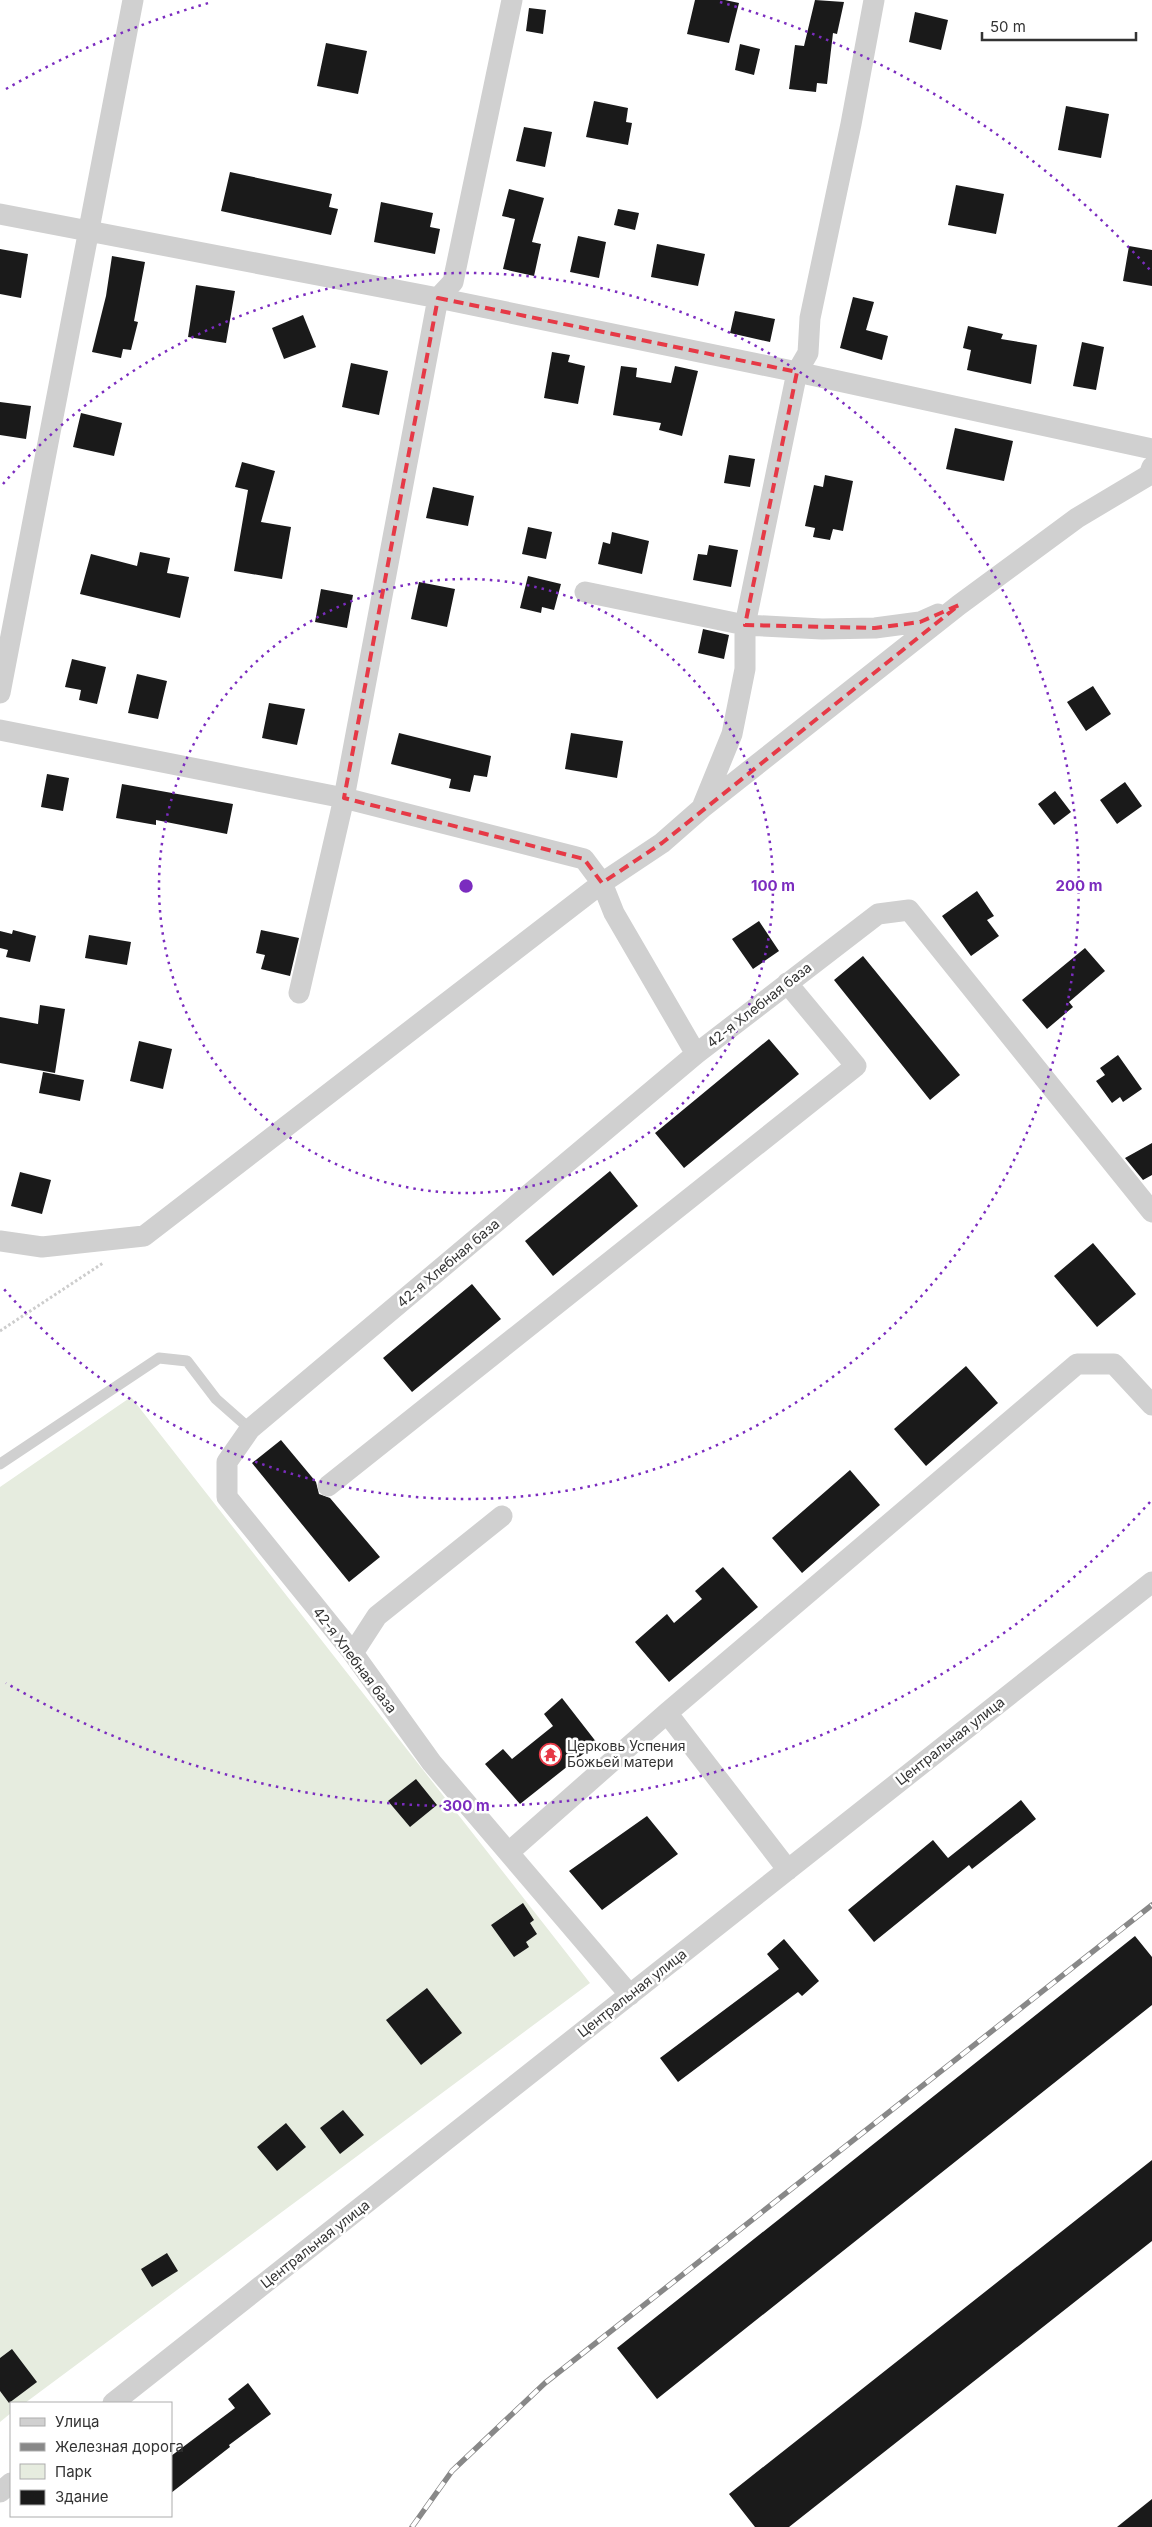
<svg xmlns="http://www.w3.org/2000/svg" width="1152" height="2527" viewBox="0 0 1152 2527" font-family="Inter,sans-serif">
	<rect width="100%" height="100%" fill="#fff"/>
	<path fill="#e6ecdf" d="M 131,1397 L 590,1983 L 25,2403 L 11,2403 L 11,2413 L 0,2422 L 0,1487 Z"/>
	<path fill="#1a1a1a" d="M 695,0 L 725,0 L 739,3 L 729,43 L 687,34 Z
		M 815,0 L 844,2 L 837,34 L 833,33 L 827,84 L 817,83 L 816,92 L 789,89 L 795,45 L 804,46 Z
		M 529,8 L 546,10 L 543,34 L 526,31 Z
		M 915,12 L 948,20 L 941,50 L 909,42 Z
		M 326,43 L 367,51 L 358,94 L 317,86 Z
		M 740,44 L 760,49 L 754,75 L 735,70 Z
		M 594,101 L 628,108 L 626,122 L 632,123 L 628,145 L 586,137 Z
		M 1066,106 L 1109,114 L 1101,158 L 1058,150 Z
		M 524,127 L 552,132 L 545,167 L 516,161 Z
		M 230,172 L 332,194 L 329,207 L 338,209 L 331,235 L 221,211 Z
		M 956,185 L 1004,194 L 996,234 L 948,225 Z
		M 509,189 L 544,198 L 532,242 L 541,244 L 534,276 L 503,269 L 515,219 L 502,216 Z
		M 381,202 L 433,213 L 430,227 L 440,229 L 435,254 L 374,242 Z
		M 618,209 L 639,213 L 635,230 L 614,225 Z
		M 578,236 L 606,242 L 599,278 L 570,272 Z
		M 657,244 L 705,254 L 698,286 L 651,277 Z
		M 1129,246 L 1152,250 L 1152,286 L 1123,281 Z
		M 0,249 L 28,254 L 21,298 L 0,294 Z
		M 112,256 L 145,262 L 134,321 L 138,322 L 131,350 L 123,349 L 121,358 L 92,352 L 106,296 Z
		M 196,285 L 235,291 L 226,343 L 188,337 Z
		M 853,297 L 874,302 L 866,330 L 888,336 L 882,360 L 840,348 Z
		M 735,311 L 775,319 L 770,342 L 730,333 Z
		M 303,315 L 316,347 L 284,359 L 272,328 Z
		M 968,326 L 1003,334 L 1001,339 L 1037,345 L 1031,384 L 967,370 L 971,350 L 963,348 Z
		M 1082,342 L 1104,347 L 1096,390 L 1073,386 Z
		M 552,352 L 570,355 L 568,362 L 585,366 L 578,404 L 544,398 Z
		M 351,363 L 388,371 L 379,415 L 342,407 Z
		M 621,366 L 637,368 L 636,377 L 671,383 L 675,366 L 698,371 L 682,436 L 659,430 L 661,423 L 613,415 Z
		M 0,402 L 31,406 L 26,439 L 0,435 Z
		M 81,413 L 122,423 L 114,456 L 73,447 Z
		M 955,428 L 1013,441 L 1004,481 L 946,469 Z
		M 729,455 L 755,459 L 750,487 L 724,483 Z
		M 242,462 L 275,471 L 261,522 L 291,527 L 282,579 L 234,571 L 248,490 L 235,487 Z
		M 825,475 L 853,481 L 843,531 L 833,529 L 830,540 L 813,537 L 815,528 L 805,526 L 814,485 L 823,487 Z
		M 433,487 L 474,496 L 468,526 L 426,518 Z
		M 528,527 L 552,532 L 546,559 L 522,554 Z
		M 612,532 L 649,541 L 642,574 L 598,564 L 603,542 L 610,544 Z
		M 709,545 L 738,550 L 731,587 L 693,580 L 698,554 L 707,555 Z
		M 140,552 L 170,558 L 167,573 L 189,577 L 180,618 L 80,594 L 91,554 L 137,566 Z
		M 528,576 L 561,584 L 554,610 L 542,607 L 541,613 L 520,608 Z
		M 419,582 L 455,589 L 447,627 L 411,619 Z
		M 321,589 L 353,595 L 347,628 L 315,622 Z
		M 703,629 L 729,635 L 724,659 L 698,653 Z
		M 72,659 L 106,667 L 97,704 L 79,700 L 81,690 L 65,687 Z
		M 137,674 L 167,681 L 158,719 L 128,713 Z
		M 1093,686 L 1111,714 L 1086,731 L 1067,702 Z
		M 269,703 L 305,709 L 297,745 L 262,738 Z
		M 399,733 L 491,756 L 487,777 L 474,775 L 470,792 L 449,788 L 451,779 L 391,764 Z
		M 571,733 L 623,741 L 617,778 L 565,769 Z
		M 47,774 L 69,778 L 63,811 L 41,807 Z
		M 1125,782 L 1142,806 L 1117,824 L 1100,800 Z
		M 122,784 L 233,804 L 227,834 L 156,820 L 156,825 L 116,818 Z
		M 1055,791 L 1071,812 L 1054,825 L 1038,804 Z
		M 977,891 L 994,916 L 987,920 L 999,936 L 971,956 L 942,916 Z
		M 759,921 L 779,951 L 753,969 L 732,939 Z
		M 13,930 L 36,936 L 30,962 L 6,957 L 8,950 L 0,948 L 0,931 L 12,934 Z
		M 261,930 L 299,938 L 290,976 L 261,969 L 265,955 L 256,953 Z
		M 89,935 L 131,942 L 127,965 L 85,958 Z
		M 1085,948 L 1105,971 L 1069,1002 L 1073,1007 L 1047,1029 L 1022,1000 Z
		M 863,956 L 960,1075 L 930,1100 L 834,980 Z
		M 40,1005 L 65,1009 L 55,1073 L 0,1063 L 0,1017 L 38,1024 Z
		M 769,1039 L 799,1074 L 684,1168 L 655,1133 Z
		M 139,1041 L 172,1049 L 163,1089 L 130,1081 Z
		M 1118,1055 L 1142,1089 L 1123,1102 L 1120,1097 L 1112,1103 L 1096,1081 L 1105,1075 L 1100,1068 Z
		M 43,1072 L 84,1080 L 80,1101 L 39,1093 Z
		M 1152,1143 L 1152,1175 L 1143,1180 L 1125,1158 Z
		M 610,1171 L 638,1206 L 553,1276 L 525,1241 Z
		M 20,1172 L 51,1180 L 42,1214 L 11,1206 Z
		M 1093,1243 L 1136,1294 L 1097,1327 L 1054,1276 Z
		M 472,1284 L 501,1319 L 412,1392 L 383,1358 Z
		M 966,1366 L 998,1403 L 926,1466 L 894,1429 Z
		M 281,1440 L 316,1482 L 319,1494 L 330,1498 L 380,1557 L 349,1582 L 252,1463 Z
		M 850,1470 L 880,1505 L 802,1573 L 772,1538 Z
		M 723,1567 L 758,1607 L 669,1682 L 635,1642 L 667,1614 L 674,1623 L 702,1599 L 695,1591 Z
		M 562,1698 L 597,1743 L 520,1804 L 485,1764 L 503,1749 L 512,1759 L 553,1726 L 544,1714 Z
		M 416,1779 L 437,1805 L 410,1827 L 388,1801 Z
		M 1021,1800 L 1036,1819 L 972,1869 L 969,1865 L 874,1942 L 848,1910 L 933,1840 L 948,1858 Z
		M 647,1816 L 678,1854 L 602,1910 L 569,1871 Z
		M 523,1903 L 534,1920 L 530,1923 L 537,1934 L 526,1942 L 529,1947 L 514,1957 L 491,1925 Z
		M 1135,1936 L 1152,1957 L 1152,2005 L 657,2399 L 617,2348 Z
		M 784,1939 L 819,1981 L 802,1996 L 798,1992 L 678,2082 L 660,2058 L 779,1969 L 767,1954 Z
		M 427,1988 L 462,2033 L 421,2065 L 386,2020 Z
		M 343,2110 L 364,2135 L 340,2154 L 320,2128 Z
		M 286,2123 L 306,2147 L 277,2171 L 257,2147 Z
		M 1152,2160 L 1152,2241 L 789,2527 L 755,2527 L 729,2494 Z
		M 167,2253 L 178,2271 L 152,2287 L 141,2269 Z
		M 12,2349 L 37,2382 L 9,2403 L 0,2391 L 0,2358 Z
		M 248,2383 L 271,2414 L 229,2445 L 230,2447 L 171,2493 L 171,2456 L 235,2408 L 228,2399 Z
		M 1152,2499 L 1152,2527 L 1117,2527 Z"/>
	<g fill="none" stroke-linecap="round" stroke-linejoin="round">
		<path stroke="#cdcdcd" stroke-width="3" stroke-dasharray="2.5 2.5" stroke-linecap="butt" d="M 0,1331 L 103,1263"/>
		<path stroke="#d0d0d0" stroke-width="11" d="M 0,1464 L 159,1358 L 187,1361 L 216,1399 L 250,1429"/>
		<path stroke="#d0d0d0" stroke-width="21" d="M 0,214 L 438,298 L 797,372 L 1152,449
			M 585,592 L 745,625 L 822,629 L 875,628 L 920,622 L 938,614
			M 0,693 L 133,0
			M 0,730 L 344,798 L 584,859 L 602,883 L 614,913 L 696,1054
			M 703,805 L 732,734 L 745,669 L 745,625 L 797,372 L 808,353 L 810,318 L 851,124 L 874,0
			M 299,993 L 344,798 L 438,298 L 453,282 L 512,0
			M 0,1241 L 42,1247 L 144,1236 L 602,883 L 662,843 L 702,808 L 959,605 L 1077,518 L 1149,475 L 1152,467
			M 328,1486 L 856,1066 L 787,983
			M 353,1653 L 377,1616 L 502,1516
			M 667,1713 L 788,1870
			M 509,1852 L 667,1713 L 1077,1364 L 1114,1364 L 1152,1405
			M 630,1995 L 432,1763 L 353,1653 L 227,1497 L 227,1462 L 250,1429 L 696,1054 L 878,914 L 909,910 L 1152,1212
			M 113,2403 L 1152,1582
			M 0,2492 L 11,2483"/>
		<defs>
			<path id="rail" d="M 412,2527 L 452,2471 L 545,2383 L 1152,1905"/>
		</defs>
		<use href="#rail" stroke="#888" stroke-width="5.5"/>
		<use href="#rail" stroke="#fff" stroke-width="4" stroke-dasharray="11" stroke-linecap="butt"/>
	</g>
	<path fill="none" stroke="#e63946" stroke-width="4" stroke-dasharray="10 6" stroke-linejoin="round" d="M 438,298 L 797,372 L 745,625 L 875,628 L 920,622 L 959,605 L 662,843 L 602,883 L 584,859 L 344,798 Z"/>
	<g fill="none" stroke="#7b2cbf" stroke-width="2.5" stroke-dasharray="2.5 5">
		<circle cx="466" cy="886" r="307"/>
		<path d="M3 484A613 613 0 1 1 3 1288"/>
		<path d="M1150 1502A920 920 0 0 1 6 1683M6 89A920 920 0 0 1 212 2M720 2A920 920 0 0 1 1150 270"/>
	</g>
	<defs>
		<symbol id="temple-ring" viewBox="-11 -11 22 22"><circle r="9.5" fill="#fff" stroke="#e63946" stroke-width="1.5"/><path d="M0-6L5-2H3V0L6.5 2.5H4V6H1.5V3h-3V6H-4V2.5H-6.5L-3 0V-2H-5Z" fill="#e63946"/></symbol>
	</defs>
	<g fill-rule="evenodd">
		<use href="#temple-ring" x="538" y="1742" width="25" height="25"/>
	</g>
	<g text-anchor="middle" stroke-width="5" stroke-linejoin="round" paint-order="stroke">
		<g font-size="14" fill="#333" stroke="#fff">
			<text transform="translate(759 1005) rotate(-38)" y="5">42-я Хлебная база</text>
			<text transform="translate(448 1263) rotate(-40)" y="5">42-я Хлебная база</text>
			<text transform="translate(355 1660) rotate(53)" y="5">42-я Хлебная база</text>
			<text transform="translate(950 1741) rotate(-38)" y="5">Центральная улица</text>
			<text transform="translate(632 1993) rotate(-38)" y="5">Центральная улица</text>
			<text transform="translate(315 2244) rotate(-38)" y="5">Центральная улица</text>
		</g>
		<g font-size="14" fill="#333" stroke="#fff" text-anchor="start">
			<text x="567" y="1751">Церковь Успения<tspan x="567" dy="16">Божьей матери</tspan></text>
		</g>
	</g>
	<circle cx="466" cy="886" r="8" fill="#7b2cbf" stroke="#fff" stroke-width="2.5"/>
	<g font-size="15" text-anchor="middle" font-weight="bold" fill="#7b2cbf" stroke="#fff" stroke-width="5" stroke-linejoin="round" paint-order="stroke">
		<text x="773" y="891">100 m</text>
		<text x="1079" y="891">200 m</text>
		<text x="466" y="1811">300 m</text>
	</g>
	<rect x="10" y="2402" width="162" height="115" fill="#ffffff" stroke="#adadad"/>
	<rect x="20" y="2418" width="25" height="8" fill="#d0d0d0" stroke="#adadad"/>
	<text x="55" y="2427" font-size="15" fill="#333333">Улица</text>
	<rect x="20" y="2443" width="25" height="8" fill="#888888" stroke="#adadad"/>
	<text x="55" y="2452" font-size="15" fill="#333333">Железная дорога</text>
	<rect x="20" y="2464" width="25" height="15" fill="#e6ecdf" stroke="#adadad"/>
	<text x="55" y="2477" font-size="15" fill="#333333">Парк</text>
	<rect x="20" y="2490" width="25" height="15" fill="#1a1a1a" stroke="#adadad"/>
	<text x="55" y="2502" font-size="15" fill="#333333">Здание</text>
	<path d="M982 32v8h154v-8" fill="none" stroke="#333333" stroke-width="2.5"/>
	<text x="990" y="32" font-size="15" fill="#333333" stroke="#ffffff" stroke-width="4" paint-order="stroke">50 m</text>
</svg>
